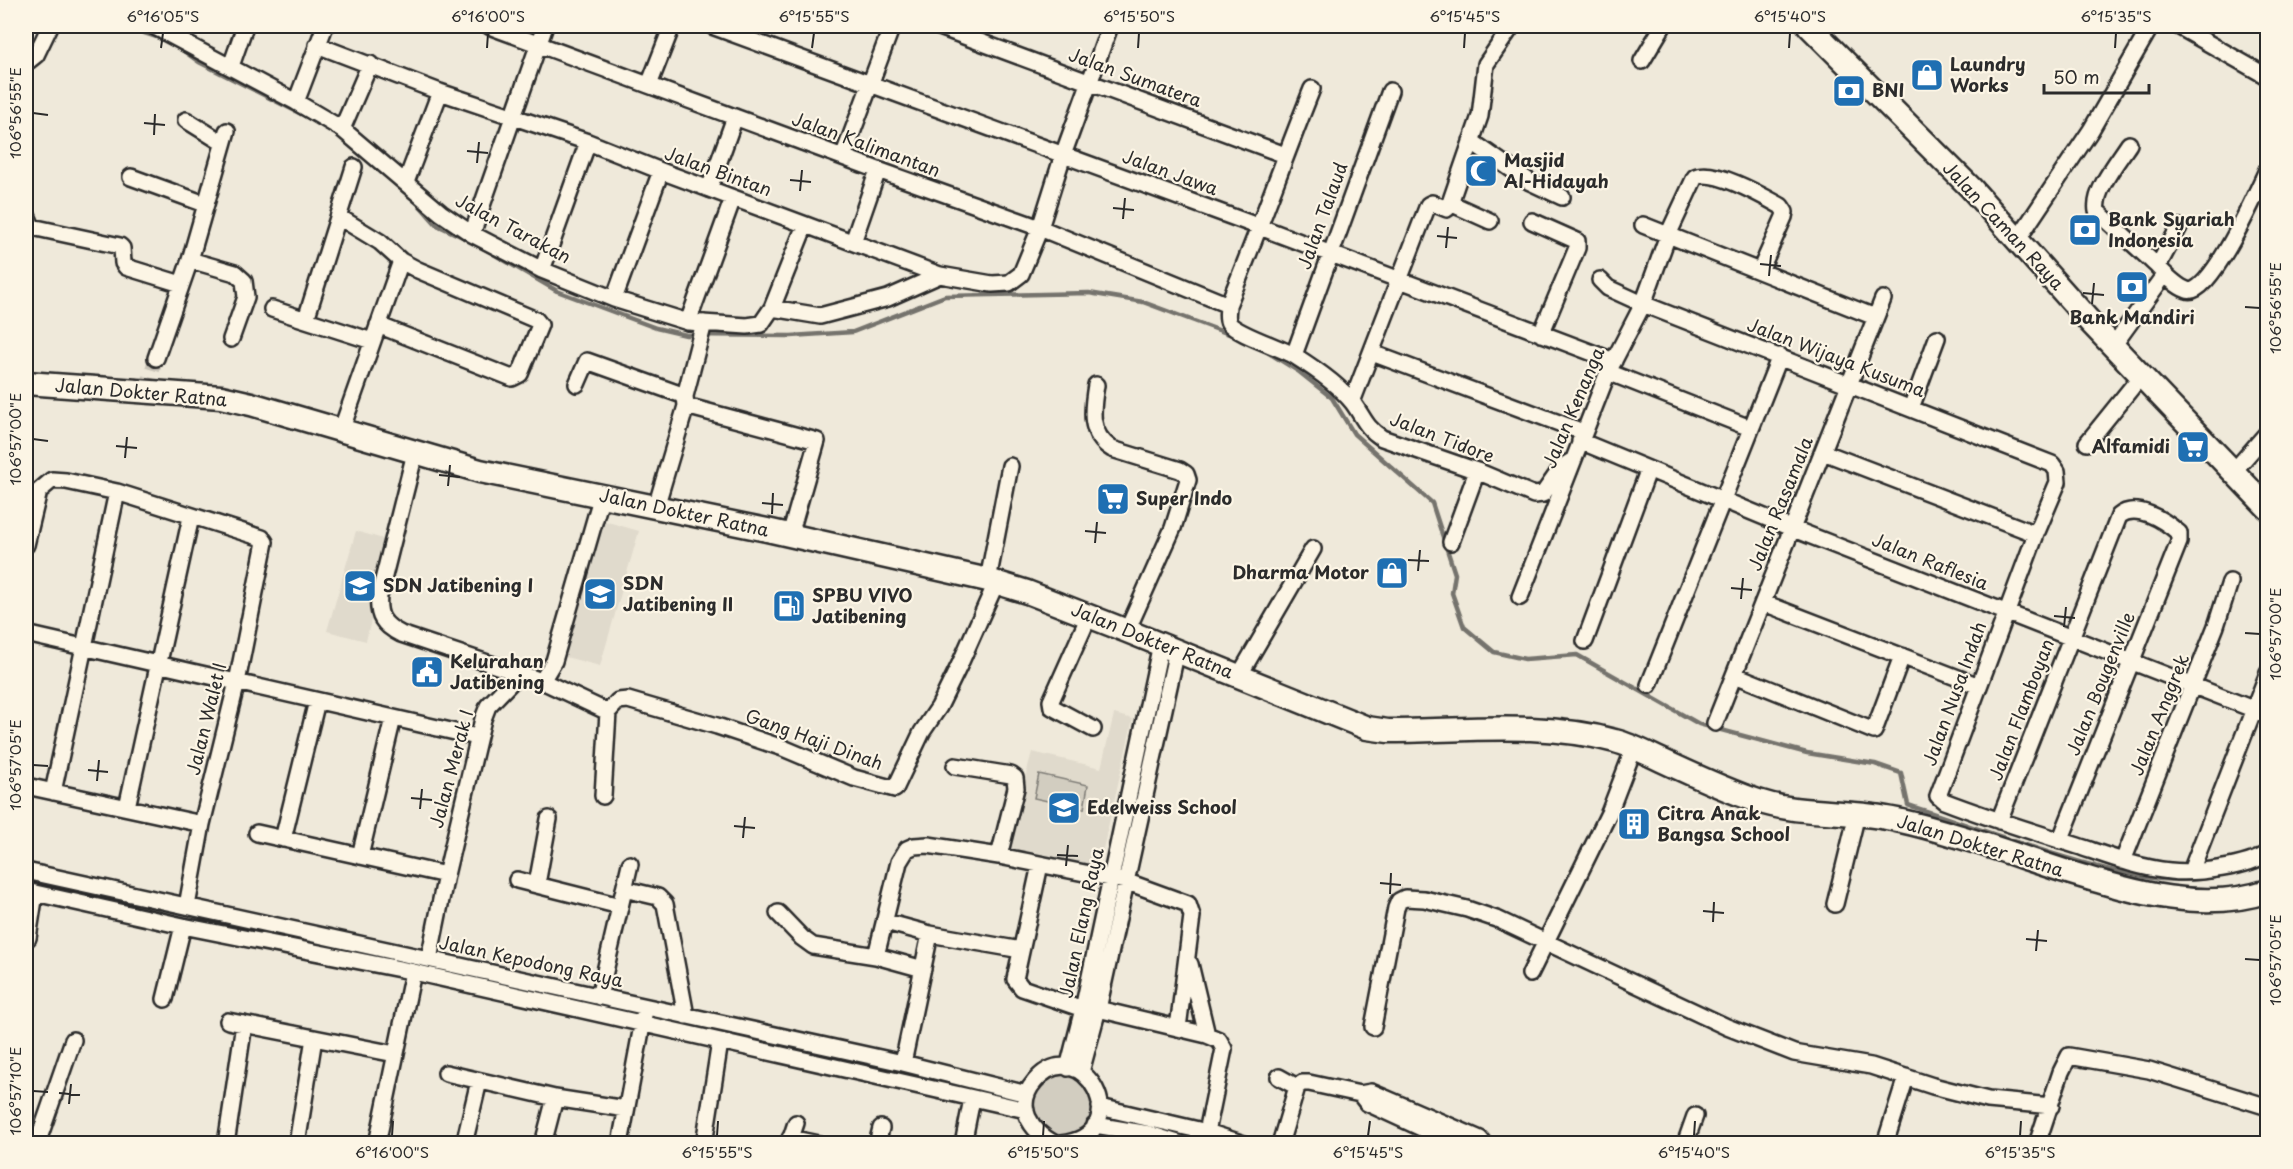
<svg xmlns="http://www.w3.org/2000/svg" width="2293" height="1169" viewBox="0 0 2293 1169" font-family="'Playpen Sans',sans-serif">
	<rect width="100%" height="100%" fill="#efe9da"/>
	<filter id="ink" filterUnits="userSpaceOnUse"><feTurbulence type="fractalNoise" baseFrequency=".0167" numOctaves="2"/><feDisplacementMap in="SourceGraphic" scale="12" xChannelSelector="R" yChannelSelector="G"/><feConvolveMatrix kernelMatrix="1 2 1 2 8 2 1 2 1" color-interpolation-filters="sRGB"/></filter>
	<g filter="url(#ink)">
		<path fill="#e0dacc" d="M 601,520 L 639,531 L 600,666 L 562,656 Z
			M 356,531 L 390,541 L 366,641 L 327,631 Z
			M 1114,714 L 1133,719 L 1099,866 L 1006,848 L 1032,752 L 1101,768 Z"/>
		<path fill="#d2cdc0" stroke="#7e7c76" stroke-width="1.5" d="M 1039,774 L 1088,785 L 1084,809 L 1034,798 Z
			M1033 1105a30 30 0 1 1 60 0a30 30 0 1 1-60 0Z"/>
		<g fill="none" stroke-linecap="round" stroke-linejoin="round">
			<path stroke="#75736d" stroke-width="4.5" d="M 123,26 L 163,39
				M 178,47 L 199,62 L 311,119
				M 414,199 L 437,225 L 469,240
				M 478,245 L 557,291 L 656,328 L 686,335 L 791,336 L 853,332 L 945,296 L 1089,293 L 1143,302 L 1237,337
				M 1264,350 L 1298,371 L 1332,398 L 1354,434 L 1432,503 L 1455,574 L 1452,593 L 1464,627 L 1494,652 L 1525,659 L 1577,655 L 1699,724 L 1807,753 L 1875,764 L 1901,773 L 1908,805 C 1953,820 1998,836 2044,851 C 2102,869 2163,889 2224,875
				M 2247,870 L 2268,864"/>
			<path stroke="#c8c3b7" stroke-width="15" stroke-dasharray="15 8" stroke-linecap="butt" d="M 146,392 L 156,358"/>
			<defs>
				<path id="street" d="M 153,26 L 296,102 L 342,129 L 441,213 L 472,234 L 542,270 L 614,299 L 688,322 L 747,326 L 761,324 L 772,308 L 805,225
					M 489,26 L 878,170 L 1040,228 L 1228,305
					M 712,26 L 1260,227 L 1614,361
					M 937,26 L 1285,155
					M 2178,26 L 2268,77
					M 317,45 L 440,92 L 588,142 L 661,171 L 940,275 L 992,284 L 1009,283 L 1021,274 L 1040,228 L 1063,155 L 1110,26
					M 1642,61 L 1663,26
					M 26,63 L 36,55 L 50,26
					M 231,66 L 245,26
					M 649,85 L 672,26
					M 1312,89 C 1283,161 1258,233 1228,305 C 1228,311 1226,318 1229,323 C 1236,334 1282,348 1295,356 C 1314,368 1340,386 1353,403 C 1364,418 1365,427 1382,438 L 1477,471 L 1534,495 L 1543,494 L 1562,467 L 1573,460
					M 296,102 L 325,26
					M 186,120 L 223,143
					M 342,129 L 370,64
					M 1471,141 L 1530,182 L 1562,197
					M 2129,144 C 2118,161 2093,191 2097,211 C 2116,229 2136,246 2155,264 C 2163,272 2175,286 2187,290 C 2210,299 2259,187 2268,168
					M 843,157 L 892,26
					M 131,177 L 205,204
					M 406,182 L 440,92
					M 709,189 L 735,117
					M 1450,203 L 1480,116 L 1486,64 L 1512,26
					M 26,213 L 32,227 L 120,246 L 122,248 L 123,263 L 126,267 L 181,284
					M 339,217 L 380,242 L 401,261 L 418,270 L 536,320 L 540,325 L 520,374 L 512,378 L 378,325
					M 1532,221 L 1577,241 L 1577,248 L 1541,334
					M 1643,225 L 1875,317
					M 472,234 L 545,26
					M 2018,239 L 2091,130 L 2151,26
					M 853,242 L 878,170
					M 190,260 L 235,273 L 244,281 L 246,297 L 231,339
					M 2158,266 L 2179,227
					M 542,270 L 588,142
					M 1600,280 L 1608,288 L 1643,304 L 2052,464 L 2057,471 L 2058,482 L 2036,534 L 1938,796 L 1944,801 C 1988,818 2033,832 2078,846 C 2108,856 2139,868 2170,871 C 2195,874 2249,867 2268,853
					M 614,299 L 661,171
					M 772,308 L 820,316 L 888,298 L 940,275
					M 272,309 L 372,341
					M 306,319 L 354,167
					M 688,322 L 733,198
					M 2113,346 L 2165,274
					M 1372,353 L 1583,432
					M 1294,355 L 1390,91
					M 156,358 L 190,260 L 227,131
					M 1608,372 L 1750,428
					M 577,384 L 587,361 L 685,396
					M 1096,385 C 1092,409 1088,434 1112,449 L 1180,470 L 1186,474 L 1188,480 L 1173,528 L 1127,631
					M 1352,402 L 1428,205 L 1432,203 L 1447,209 L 1450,203 L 1490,221
					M 686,406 L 817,441 L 790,535
					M 1911,408 L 1937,338
					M 341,431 L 401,261
					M 1580,441 L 1791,528 L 2268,715
					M 2087,443 L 2141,376
					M 1823,452 L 2036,534
					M 415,453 L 379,596 C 377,616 383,625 401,634 L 542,681 L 554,661 L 602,495
					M 2233,472 L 2268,432
					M 656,507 L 686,406 L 685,396 L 704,323
					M 1451,542 L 1477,471
					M 26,545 L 39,491 L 52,480 L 66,481 L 117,492 L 262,538 L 265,542 L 237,682 L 202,824 L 187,906
					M 988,580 L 1010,466
					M 1520,597 L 1608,372 L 1643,304 L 1668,235 L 1695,177 C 1714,168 1763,196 1781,206 L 1785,212 L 1784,217 L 1760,271
					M 1764,603 L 1979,686
					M 1089,616 L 1051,701 L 1052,707 L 1093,729
					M 26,634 L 477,737
					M 1585,641 L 1648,471
					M 1735,675 L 1874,731 L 1902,656
					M 1239,676 L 1313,549
					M 542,681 L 608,712 L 603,796
					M 1649,685 L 1780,356
					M 608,712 L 618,701 L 628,700 L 717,726 L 783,748 L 854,778 L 895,789 L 922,732 L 939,707 L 959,666 L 996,583
					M 1715,723 L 1883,299
					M 955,766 L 1011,775 L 1015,778 L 1016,788 L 999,856
					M 31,787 L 202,824
					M 53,792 L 117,492
					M 127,807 L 191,517
					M 1999,821 L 2119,516 C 2136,502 2164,520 2179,533 L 2179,542 L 2060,841
					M 257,833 L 446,875
					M 283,839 L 317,701
					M 360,856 L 393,718
					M 2123,861 L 2216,626 L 2230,582
					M 1040,865 L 1015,979 L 1022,988 L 1083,1009
					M 26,871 L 903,1063 L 1027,1094
					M 2191,871 L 2268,673
					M 517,880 L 620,906
					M 537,884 L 549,819
					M 624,889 L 658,897 L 665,904 L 686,1016
					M 26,891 L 183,926 L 405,970 L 1026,1110
					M 1835,904 L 1857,814
					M 778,913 L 802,938 L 813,946 L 876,956 L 923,969
					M 886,922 L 930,934 L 1021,950
					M 28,938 L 35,893
					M 876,956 L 899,862 L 907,849 L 914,846 L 928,845 L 999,856 L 1125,881 L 1188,904 L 1192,916 L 1178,1028
					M 429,959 L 446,875 L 483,719 L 488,706 L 520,673
					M 1190,964 L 1207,1035
					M 1530,974 L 1609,813 L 1634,748
					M 599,997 L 630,864
					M 165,999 L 183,926
					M 1098,1009 L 1207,1035 L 1219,1040 L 1224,1049 L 1207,1132
					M 228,1021 L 395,1054
					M 1373,1027 L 1396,908 L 1399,901 L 1405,898 L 1424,899 L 1467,909 L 1499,920 L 1727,1027 L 1794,1053 L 1871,1066 L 1933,1086 L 1988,1100 L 2051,1106
					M 903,1063 L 930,934
					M 1068,1068 L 1083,1009 L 1161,644
					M 1081,1072 L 1098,1009 L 1177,650
					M 446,1073 L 555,1098 L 626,1109
					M 1279,1077 L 1297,1087 L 1302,1083 L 1309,1083 L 1360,1094 L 1371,1092 L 1480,1139 L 1484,1144
					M 1360,1094 L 1367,1103 L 1456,1144
					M 1100,1107 L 1207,1132 L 1244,1144
					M 1095,1125 L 1149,1134 L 1181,1144
					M 790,1138 L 819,1144
					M 37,1144 L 73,1040
					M 226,1144 L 244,1024
					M 297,1144 L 314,1038
					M 377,1144 L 413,972
					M 464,1144 L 479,1081
					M 543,1144 L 555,1098
					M 620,1144 L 644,1015
					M 704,1144 L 720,1042
					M 789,1144 L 796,1123
					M 877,1144 L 881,1128
					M 963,1144 L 972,1099
					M 1055,1144 C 1031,1131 1013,1106 1035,1081 C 1080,1028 1142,1134 1061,1144
					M 1280,1144 L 1297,1087
					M 1685,1144 L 1695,1116
					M 1885,1144 L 1906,1077
					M 2037,1144 L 2061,1072 L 2069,1056 L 2149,1070 L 2268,1107"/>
				<path id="secondary" d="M 1809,26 L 1971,188 L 2091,323 L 2268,508
					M 26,383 L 221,397 L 251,404 L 480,471 L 767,530 L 988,580 L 1027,592 L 1127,631 L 1367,728 L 1388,731 C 1463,731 1542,721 1615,741 C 1631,745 1646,753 1661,760 C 1693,775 1725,790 1758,801 C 1803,816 1851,809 1897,820 C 1956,833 2014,855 2071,873 C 2134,892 2203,913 2268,891"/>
			</defs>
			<use href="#street" stroke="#2b2b2b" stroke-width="20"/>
			<use href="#secondary" stroke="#2b2b2b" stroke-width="27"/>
			<use href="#street" stroke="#fcf5e5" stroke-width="15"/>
			<use href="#secondary" stroke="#fcf5e5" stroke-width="22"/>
		</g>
	</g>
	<path fill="none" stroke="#2b2b2b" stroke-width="2" d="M 161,48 L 163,33M 487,48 L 488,33M 812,48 L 814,33M 1138,48 L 1139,33M 1464,48 L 1465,33M 1789,48 L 1790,33M 2115,48 L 2116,33M 33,113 L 48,115M 144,123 L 165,125M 154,135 L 155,114M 467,151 L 488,153M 477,163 L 479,142M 790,180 L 811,182M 800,191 L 802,170M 1113,208 L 1134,210M 1123,219 L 1125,198M 1437,236 L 1457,238M 1446,248 L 1448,227M 1760,264 L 1781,266M 1769,276 L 1771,255M 2083,293 L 2104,295M 2092,304 L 2094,283M 2245,307 L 2260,308M 33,439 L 48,441M 116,446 L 137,448M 125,458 L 127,437M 439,475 L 460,477M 448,486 L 450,465M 762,503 L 783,505M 772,514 L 773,493M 1085,531 L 1106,533M 1095,543 L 1097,522M 1408,560 L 1429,561M 1418,571 L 1420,550M 1731,588 L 1752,590M 1741,599 L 1743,578M 2054,616 L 2075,618M 2064,627 L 2066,607M 2245,633 L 2260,634M 33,765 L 48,766M 88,770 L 108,772M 97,781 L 99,760M 411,798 L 432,800M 420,809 L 422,789M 734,826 L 755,828M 743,838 L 745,817M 1057,855 L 1078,856M 1066,866 L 1068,845M 1380,883 L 1401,885M 1390,894 L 1391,873M 1703,911 L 1724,913M 1713,922 L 1714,902M 2026,939 L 2047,941M 2036,951 L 2038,930M 2245,959 L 2260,960M 33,1091 L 48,1092M 59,1093 L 80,1095M 69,1104 L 71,1084M 392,1136 L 393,1121M 717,1136 L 718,1121M 1043,1136 L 1044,1121M 1368,1136 L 1370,1121M 1694,1136 L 1695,1121M 2020,1136 L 2021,1121"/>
	<defs>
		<symbol id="shop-square" viewBox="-11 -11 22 22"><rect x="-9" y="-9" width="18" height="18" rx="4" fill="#1f6fb2" stroke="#fcf5e5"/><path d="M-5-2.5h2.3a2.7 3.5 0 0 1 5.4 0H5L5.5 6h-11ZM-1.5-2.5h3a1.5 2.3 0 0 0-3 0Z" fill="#fff"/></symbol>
		<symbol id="bank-square" viewBox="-11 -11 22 22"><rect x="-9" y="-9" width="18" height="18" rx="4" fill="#1f6fb2" stroke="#fcf5e5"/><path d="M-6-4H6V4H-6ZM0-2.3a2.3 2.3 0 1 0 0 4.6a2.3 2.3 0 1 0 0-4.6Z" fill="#fff"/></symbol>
		<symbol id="mosque-square" viewBox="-11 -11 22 22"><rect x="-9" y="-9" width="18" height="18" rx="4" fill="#1f6fb2" stroke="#fcf5e5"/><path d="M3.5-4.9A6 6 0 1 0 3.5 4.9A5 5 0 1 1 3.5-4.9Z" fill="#fff"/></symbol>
		<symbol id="supermarket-square" viewBox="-11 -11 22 22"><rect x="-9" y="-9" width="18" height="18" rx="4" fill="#1f6fb2" stroke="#fcf5e5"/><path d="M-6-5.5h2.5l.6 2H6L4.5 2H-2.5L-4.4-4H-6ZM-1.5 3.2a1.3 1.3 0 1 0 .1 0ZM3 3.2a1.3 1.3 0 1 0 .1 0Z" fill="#fff"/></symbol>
		<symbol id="school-square" viewBox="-11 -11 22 22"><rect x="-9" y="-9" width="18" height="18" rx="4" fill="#1f6fb2" stroke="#fcf5e5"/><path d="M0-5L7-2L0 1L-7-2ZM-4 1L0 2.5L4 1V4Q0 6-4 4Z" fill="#fff"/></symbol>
		<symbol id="fuel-square" viewBox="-11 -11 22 22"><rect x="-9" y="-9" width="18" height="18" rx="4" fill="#1f6fb2" stroke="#fcf5e5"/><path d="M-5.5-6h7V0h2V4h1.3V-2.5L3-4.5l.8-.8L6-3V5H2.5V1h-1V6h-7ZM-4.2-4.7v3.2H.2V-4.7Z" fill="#fff"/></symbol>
		<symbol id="civic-square" viewBox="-11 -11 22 22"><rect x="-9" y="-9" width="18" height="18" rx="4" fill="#1f6fb2" stroke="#fcf5e5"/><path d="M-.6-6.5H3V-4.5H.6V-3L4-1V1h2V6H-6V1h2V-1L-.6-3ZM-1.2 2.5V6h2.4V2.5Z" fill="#fff"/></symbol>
		<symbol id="building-square" viewBox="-11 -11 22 22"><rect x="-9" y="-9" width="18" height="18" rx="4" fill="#1f6fb2" stroke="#fcf5e5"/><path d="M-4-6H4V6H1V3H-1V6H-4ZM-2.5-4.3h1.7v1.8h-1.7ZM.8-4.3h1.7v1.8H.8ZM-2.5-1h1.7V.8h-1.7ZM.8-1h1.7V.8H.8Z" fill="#fff"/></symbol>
	</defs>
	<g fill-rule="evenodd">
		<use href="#shop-square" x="1908" y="56" width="38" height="38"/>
		<use href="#bank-square" x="1830" y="72" width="38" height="38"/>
		<use href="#mosque-square" x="1462" y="152" width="38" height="38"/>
		<use href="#bank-square" x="2066" y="211" width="38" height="38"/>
		<use href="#bank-square" x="2113" y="268" width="38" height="38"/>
		<use href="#supermarket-square" x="2174" y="428" width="38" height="38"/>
		<use href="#supermarket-square" x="1094" y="480" width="38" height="38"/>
		<use href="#shop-square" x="1373" y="554" width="38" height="38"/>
		<use href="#school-square" x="341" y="567" width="38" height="38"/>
		<use href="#school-square" x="581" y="575" width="38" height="38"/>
		<use href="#fuel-square" x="770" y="587" width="38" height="38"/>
		<use href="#civic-square" x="408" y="653" width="38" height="38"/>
		<use href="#school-square" x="1045" y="789" width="38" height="38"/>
		<use href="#building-square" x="1615" y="805" width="38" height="38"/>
	</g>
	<g text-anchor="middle" stroke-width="4.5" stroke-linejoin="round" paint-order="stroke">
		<g font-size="18" font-weight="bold" fill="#2b2b2b" stroke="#fcf5e5" text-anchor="start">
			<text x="1950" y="71">Laundry<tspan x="1950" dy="21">Works</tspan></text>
			<text x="1872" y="97">BNI</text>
			<text x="1504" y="167">Masjid<tspan x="1504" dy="21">Al-Hidayah</tspan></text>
			<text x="2108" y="226">Bank Syariah<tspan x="2108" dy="21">Indonesia</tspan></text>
			<text x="2132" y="324" text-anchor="middle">Bank Mandiri</text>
			<text x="2170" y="453" text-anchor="end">Alfamidi</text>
			<text x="1136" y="505">Super Indo</text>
			<text x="1369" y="579" text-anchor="end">Dharma Motor</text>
			<text x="623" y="590">SDN<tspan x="623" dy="21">Jatibening II</tspan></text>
			<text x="383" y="592">SDN Jatibening I</text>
			<text x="812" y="602">SPBU VIVO<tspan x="812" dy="21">Jatibening</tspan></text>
			<text x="450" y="668">Kelurahan<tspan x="450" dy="21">Jatibening</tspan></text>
			<text x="1087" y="814">Edelweiss School</text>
			<text x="1657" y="820">Citra Anak<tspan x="1657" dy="21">Bangsa School</tspan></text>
		</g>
		<g font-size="18" fill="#2b2b2b" stroke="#fcf5e5">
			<text transform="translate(1135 78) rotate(20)" y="6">Jalan Sumatera</text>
			<text transform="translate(866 145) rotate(20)" y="6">Jalan Kalimantan</text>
			<text transform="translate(718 172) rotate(20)" y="6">Jalan Bintan</text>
			<text transform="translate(1170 173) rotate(20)" y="6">Jalan Jawa</text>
			<text transform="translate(1323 216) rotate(-70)" y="6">Jalan Talaud</text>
			<text transform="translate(2003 226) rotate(47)" y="6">Jalan Caman Raya</text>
			<text transform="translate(513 229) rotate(28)" y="6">Jalan Tarakan</text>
			<text transform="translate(1836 358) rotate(21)" y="6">Jalan Wijaya Kusuma</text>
			<text transform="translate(141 393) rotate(5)" y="6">Jalan Dokter Ratna</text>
			<text transform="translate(1574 408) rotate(-67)" y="6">Jalan Kenanga</text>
			<text transform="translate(1442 438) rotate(21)" y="6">Jalan Tidore</text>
			<text transform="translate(1781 504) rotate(-68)" y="6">Jalan Rasamala</text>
			<text transform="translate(684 513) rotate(12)" y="6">Jalan Dokter Ratna</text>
			<text transform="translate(1930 562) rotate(22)" y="6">Jalan Raflesia</text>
			<text transform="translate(1152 641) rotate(22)" y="6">Jalan Dokter Ratna</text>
			<text transform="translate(2101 684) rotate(-68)" y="6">Jalan Bougenville</text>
			<text transform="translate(1955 694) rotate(-70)" y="6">Jalan Nusa Indah</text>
			<text transform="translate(2022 710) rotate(-69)" y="6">Jalan Flamboyan</text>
			<text transform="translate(2160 715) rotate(-68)" y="6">Jalan Anggrek</text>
			<text transform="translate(207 719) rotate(-76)" y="6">Jalan Walet I</text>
			<text transform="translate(814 740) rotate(20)" y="6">Gang Haji Dinah</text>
			<text transform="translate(452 769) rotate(-75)" y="6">Jalan Merak I</text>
			<text transform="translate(1980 846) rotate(17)" y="6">Jalan Dokter Ratna</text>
			<text transform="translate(1082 923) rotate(-78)" y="6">Jalan Elang Raya</text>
			<text transform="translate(531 962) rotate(12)" y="6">Jalan Kepodong Raya</text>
		</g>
	</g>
	<rect width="2293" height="1169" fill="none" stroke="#fcf5e5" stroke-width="66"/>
	<path d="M2044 84v9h105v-9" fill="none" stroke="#2b2b2b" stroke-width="3"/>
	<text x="2053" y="84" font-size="18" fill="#2b2b2b" stroke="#fcf5e5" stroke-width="4.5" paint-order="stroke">50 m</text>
	<rect x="33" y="33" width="2227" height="1103" fill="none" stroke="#2b2b2b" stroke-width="2"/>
	<g font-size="15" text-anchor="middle" fill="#2b2b2b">
		<text x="163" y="22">6°16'05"S</text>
		<text x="488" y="22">6°16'00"S</text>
		<text x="814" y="22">6°15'55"S</text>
		<text x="1139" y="22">6°15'50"S</text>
		<text x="1465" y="22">6°15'45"S</text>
		<text x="1790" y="22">6°15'40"S</text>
		<text x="2116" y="22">6°15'35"S</text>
		<text transform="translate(16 113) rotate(-90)" y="5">106°56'55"E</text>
		<text transform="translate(2276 308) rotate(-90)" y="5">106°56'55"E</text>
		<text transform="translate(16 439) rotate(-90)" y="5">106°57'00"E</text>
		<text transform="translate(2276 634) rotate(-90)" y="5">106°57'00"E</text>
		<text transform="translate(16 765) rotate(-90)" y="5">106°57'05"E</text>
		<text transform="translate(2276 960) rotate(-90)" y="5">106°57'05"E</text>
		<text transform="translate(16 1091) rotate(-90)" y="5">106°57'10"E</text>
		<text x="392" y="1158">6°16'00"S</text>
		<text x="717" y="1158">6°15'55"S</text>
		<text x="1043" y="1158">6°15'50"S</text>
		<text x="1368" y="1158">6°15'45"S</text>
		<text x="1694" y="1158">6°15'40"S</text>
		<text x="2020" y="1158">6°15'35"S</text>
	</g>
</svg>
